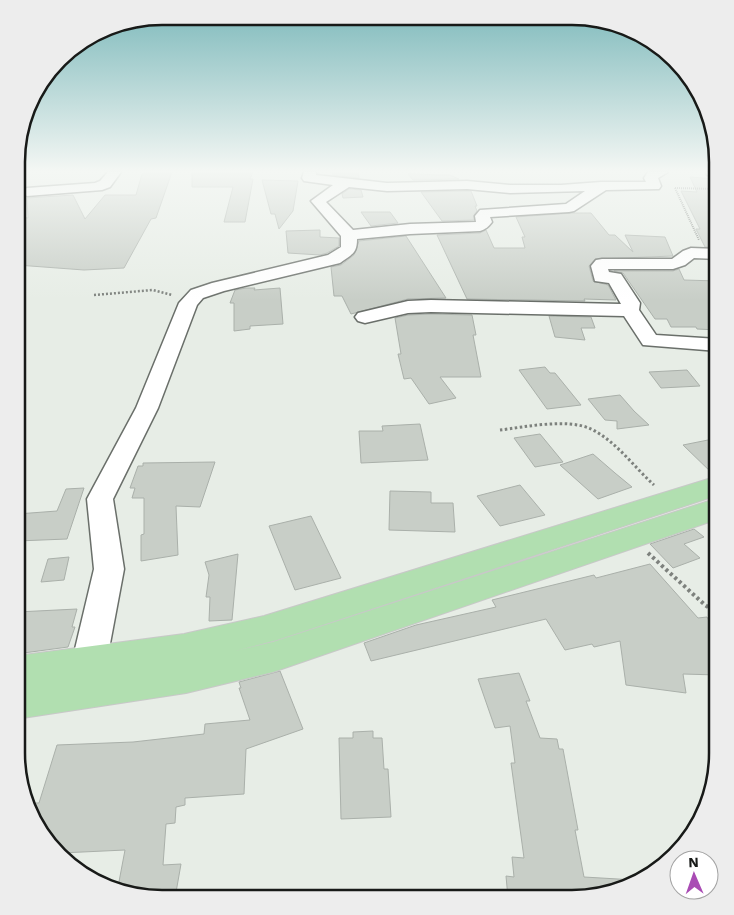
<svg xmlns="http://www.w3.org/2000/svg" width="734" height="915" viewBox="0 0 734 915" font-family="'Work Sans',sans-serif">
	<rect width="100%" height="100%" fill="#e7ede6"/>
	<path fill="#c8cec7" stroke="#aab0aa" d="M 146,172 L 172,172 L 156,218 L 151,219 L 124,268 L 84,270 L 17,265 L 17,217 L 28,218 L 27,198 L 73,195 L 85,219 L 105,195 L 136,195 L 142,174 Z
		M 192,172 L 253,172 L 250,179 L 253,179 L 245,222 L 224,222 L 233,187 L 192,187 Z
		M 332,172 L 358,172 L 359,178 L 333,175 Z
		M 408,174 L 450,175 L 459,179 L 413,180 Z
		M 690,177 L 718,179 L 718,198 L 711,197 L 718,215 L 718,247 L 705,247 L 696,229 L 700,229 L 681,191 L 697,192 Z
		M 262,180 L 298,181 L 293,211 L 279,229 L 275,214 L 271,214 Z
		M 349,189 L 361,190 L 363,197 L 343,198 L 342,194 Z
		M 471,191 L 477,206 L 475,206 L 477,211 L 474,215 L 474,220 L 442,221 L 421,192 Z
		M 361,212 L 390,212 L 398,223 L 371,226 Z
		M 573,213 L 591,213 L 609,235 L 615,235 L 633,252 L 625,235 L 665,237 L 673,256 L 595,259 L 589,266 L 593,281 L 608,285 L 616,300 L 584,299 L 585,301 L 467,299 L 437,235 L 480,233 L 486,230 L 494,248 L 525,248 L 522,237 L 525,237 L 516,217 Z
		M 320,230 L 320,237 L 339,238 L 339,246 L 327,253 L 320,255 L 288,253 L 286,231 Z
		M 406,236 L 446,298 L 408,299 L 351,314 L 342,296 L 334,296 L 331,267 L 341,265 L 354,255 L 359,241 Z
		M 679,269 L 684,280 L 718,281 L 718,330 L 697,329 L 696,327 L 671,327 L 667,319 L 655,319 L 623,273 L 614,271 L 673,271 Z
		M 246,288 L 255,288 L 254,290 L 280,288 L 283,324 L 250,326 L 250,329 L 234,331 L 234,303 L 230,303 L 235,290 Z
		M 431,314 L 472,315 L 476,335 L 473,335 L 481,377 L 440,377 L 456,398 L 429,404 L 411,378 L 404,379 L 398,354 L 401,354 L 395,318 L 408,315 Z
		M 549,316 L 591,317 L 595,328 L 581,328 L 585,340 L 555,337 Z
		M 545,367 L 550,373 L 555,373 L 581,405 L 547,409 L 519,370 Z
		M 687,370 L 700,386 L 661,388 L 649,372 Z
		M 620,395 L 634,411 L 649,425 L 617,429 L 617,421 L 605,420 L 588,399 Z
		M 420,424 L 428,460 L 361,463 L 359,431 L 383,431 L 382,426 Z
		M 540,434 L 563,462 L 535,467 L 514,438 Z
		M 708,440 L 712,444 L 718,443 L 718,474 L 714,475 L 683,445 Z
		M 593,454 L 615,473 L 632,487 L 598,499 L 560,465 Z
		M 215,462 L 200,507 L 176,506 L 178,555 L 141,561 L 141,535 L 144,534 L 144,498 L 132,498 L 135,488 L 130,488 L 138,466 L 143,466 L 143,463 Z
		M 520,485 L 545,515 L 500,526 L 477,496 Z
		M 84,488 L 67,539 L 17,541 L 17,514 L 57,511 L 66,489 Z
		M 390,491 L 431,492 L 431,503 L 453,503 L 455,532 L 389,530 Z
		M 311,516 L 341,578 L 295,590 L 269,526 Z
		M 694,529 L 704,537 L 684,544 L 700,558 L 673,568 L 650,544 Z
		M 238,554 L 232,620 L 209,621 L 210,597 L 206,597 L 209,575 L 205,562 Z
		M 69,557 L 64,580 L 41,582 L 48,559 Z
		M 650,564 L 698,618 L 707,617 L 716,634 L 710,634 L 717,653 L 717,675 L 683,674 L 686,693 L 626,685 L 620,641 L 594,647 L 592,644 L 565,650 L 546,619 L 371,661 L 364,643 L 416,625 L 496,607 L 492,600 L 594,575 L 596,578 Z
		M 77,609 L 72,627 L 75,627 L 68,647 L 16,654 L 17,612 Z
		M 280,671 L 303,729 L 246,749 L 244,794 L 185,798 L 185,805 L 176,807 L 175,823 L 166,824 L 163,865 L 181,864 L 175,898 L 152,898 L 118,887 L 125,850 L 61,853 L 36,826 L 30,803 L 39,803 L 57,745 L 133,742 L 204,734 L 205,724 L 250,720 L 239,688 L 241,688 L 239,682 Z
		M 519,673 L 530,701 L 526,701 L 540,738 L 557,739 L 559,749 L 563,749 L 578,830 L 575,830 L 584,877 L 635,880 L 635,882 L 581,898 L 508,898 L 506,876 L 514,877 L 512,857 L 524,858 L 511,763 L 515,763 L 510,726 L 495,728 L 478,679 Z
		M 373,731 L 373,738 L 382,738 L 384,769 L 388,769 L 391,817 L 341,819 L 339,738 L 353,738 L 353,732 Z"/>
	<g fill="none" stroke-linecap="round" stroke-linejoin="round">
		<defs>
			<path id="minor" d="M 108,172 L 121,172 L 110,187 L 102,190 L 27,196 L 20,192 L 27,188 L 95,183 L 100,181 Z
				M 304,172 L 316,172 L 316,175 L 387,183 L 467,181 L 510,185 L 561,185 L 601,182 L 646,182 L 644,178 L 648,172 L 668,172 L 658,178 L 661,186 L 659,189 L 606,190 L 574,211 L 569,212 L 490,217 L 492,222 C 488,227 486,229 480,231 L 410,234 L 357,239 C 357,254 352,254 340,263 L 224,291 L 203,298 L 197,305 L 158,408 L 113,499 L 124,569 L 109,649 L 99,672 L 87,676 L 75,672 L 70,662 L 75,649 L 94,569 L 87,499 L 136,408 L 179,303 L 191,290 L 212,283 L 328,255 L 341,247 L 341,236 L 311,201 L 333,185 L 304,181 L 302,178 ZM 349,187 L 387,191 L 467,189 L 510,193 L 585,191 L 566,204 L 480,210 L 475,216 L 476,222 L 410,224 L 353,230 L 326,202 Z
				M 706,172 L 718,172 L 718,176 L 707,175 Z
				M 691,248 L 718,249 L 718,259 L 694,258 L 685,265 L 673,269 L 608,269 L 609,272 L 621,274 L 640,303 L 639,310 L 656,335 L 718,339 L 718,351 L 643,345 L 624,316 L 431,312 L 408,313 L 365,323 L 358,321 L 355,317 L 358,313 L 408,301 L 431,300 L 621,304 L 609,283 L 595,281 L 591,266 L 596,260 L 602,259 L 672,259 L 683,251 Z"/>
			<path id="major" d="M 718,476 L 718,495 L 277,640 L 235,651 L 273,642 L 718,498 L 718,519 L 273,672 L 186,693 L 16,719 L 16,656 L 184,634 L 264,616 Z"/>
		</defs>
		<use href="#minor" stroke="#6a6f6a" stroke-width="3"/>
		<use href="#major" stroke="#c8c8c8" stroke-width="2"/>
		<path stroke="#7d817d" stroke-width="2" stroke-dasharray="1 1" stroke-linecap="butt" d="M 675,188 L 699,240
			M 675,188 L 718,189"/>
		<path stroke="#7d817d" stroke-width="2.5" stroke-dasharray="2 2" stroke-linecap="butt" d="M 94,295 L 153,290 L 172,295"/>
		<path stroke="#7d817d" stroke-width="3" stroke-dasharray="2.5 2.5" stroke-linecap="butt" d="M 500,430 C 525,427 568,418 591,429 C 616,441 634,467 654,485"/>
		<path stroke="#7d817d" stroke-width="4" stroke-dasharray="3 3" stroke-linecap="butt" d="M 648,553 L 705,605 L 717,613"/>
		<use href="#minor" fill="#fff" fill-rule="evenodd"/>
		<use href="#major" fill="#b1dfb0" fill-rule="evenodd"/>
	</g>
	<linearGradient id="sky" x2="0" y2="1"><stop stop-color="#7bb8ba"/><stop offset="0.57" stop-color="#f4f7f4"/><stop offset="1" stop-color="#f4f7f4" stop-opacity="0"/></linearGradient>
	<rect width="734" height="300" fill="url(#sky)"/>
	<path d="M0 0H734V915H0ZM162 25H572A137 137 0 0 1 709 162V753A137 137 0 0 1 572 890H162A137 137 0 0 1 25 753V162A137 137 0 0 1 162 25Z" fill="#ededed" fill-rule="evenodd"/>
	<path fill="none" stroke="#181a18" stroke-width="2.5" d="M162 25H572A137 137 0 0 1 709 162V753A137 137 0 0 1 572 890H162A137 137 0 0 1 25 753V162A137 137 0 0 1 162 25Z"/>
	<g transform="translate(694 875) rotate(358)"><circle r="24" fill="#ffffff" stroke="#a3a3a3"/>
	<path d="M0-4L9 19L0 12L-9 19Z" fill="#a94bb4"/>
	<text y="-8" font-size="14" font-weight="bold" text-anchor="middle" fill="#181a18">N</text>
	</g>
</svg>
